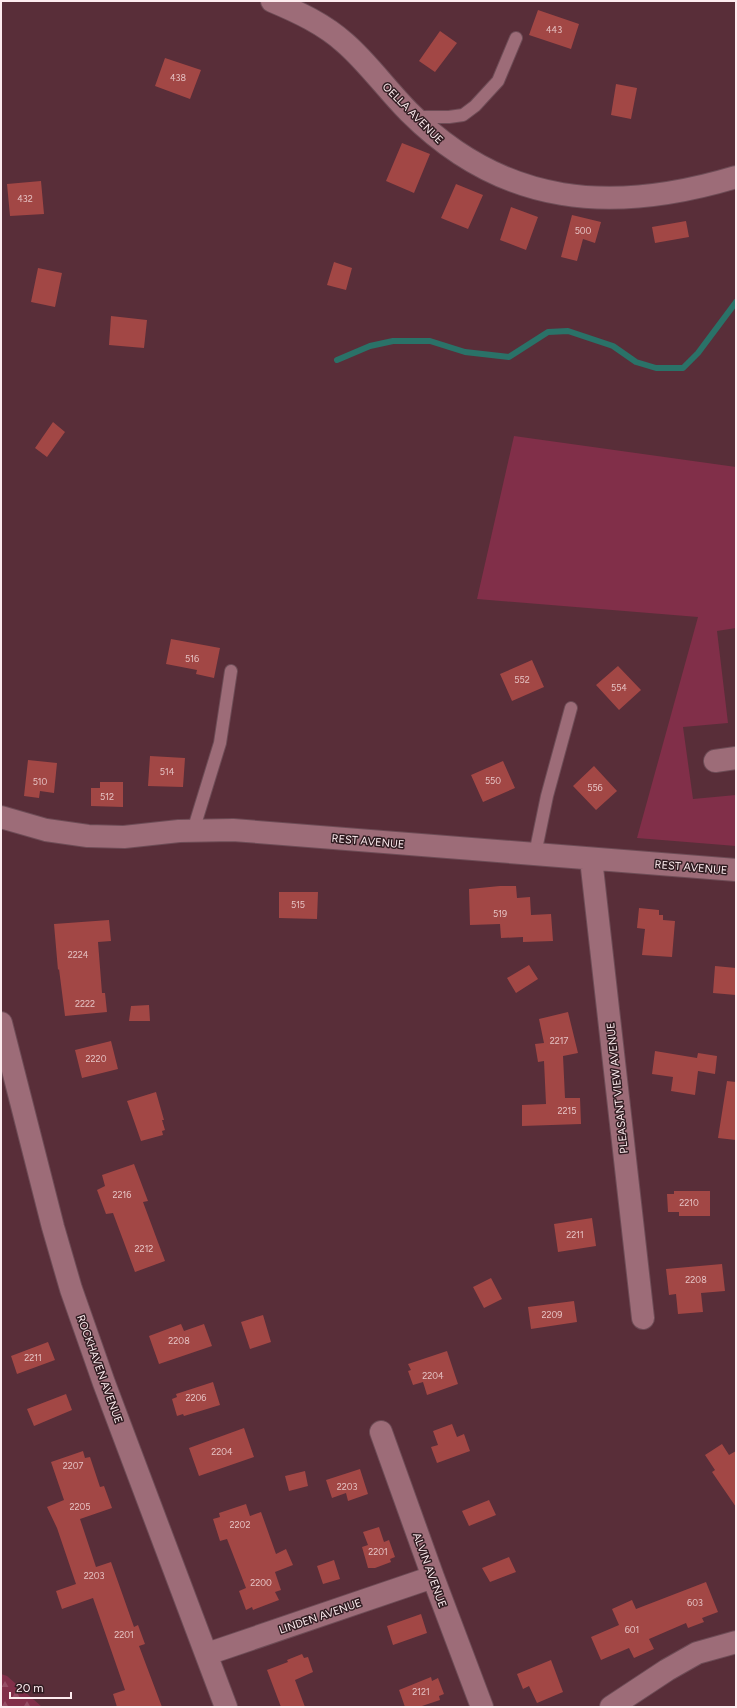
<svg xmlns="http://www.w3.org/2000/svg" width="737" height="1708" viewBox="0 0 737 1708" font-family="Figtree,sans-serif">
	<defs>
		<pattern id="forest-firs" width="22" height="20" patternUnits="userSpaceOnUse"><rect width="22" height="20" fill="#812f49"/><path d="M5 1l3.5 6h-7zM16 11l3.5 6h-7z" fill="#944d64"/></pattern>
	</defs>
	<rect width="100%" height="100%" fill="#592e39"/>
	<path fill="url(#forest-firs)" d="M 1,1674 L 7,1676 L 42,1707 L 1,1707 Z"/>
	<path fill="#812f49" d="M 514,436 L 736,467 L 736,628 L 717,631 L 728,723 L 683,727 L 693,799 L 736,795 L 736,846 L 637,838 L 698,617 L 477,599 Z"/>
	<g fill="none" stroke-linecap="round" stroke-linejoin="round">
		<path stroke="#2a7268" stroke-width="6" d="M 337,360 L 370,346 L 393,341 L 430,341 L 465,352 L 509,357 L 548,332 L 568,331 L 613,346 L 636,362 L 656,368 L 683,368 L 698,353 L 736,302"/>
	</g>
	<path fill="#a24745" d="M 538,10 L 579,24 L 571,49 L 529,35 Z
		M 440,31 L 457,43 L 435,72 L 419,61 Z
		M 165,58 L 201,70 L 190,99 L 155,86 Z
		M 616,84 L 637,88 L 631,119 L 611,115 Z
		M 402,143 L 430,154 L 414,193 L 386,181 Z
		M 41,181 L 44,214 L 10,216 L 7,184 Z
		M 456,184 L 483,195 L 468,229 L 441,218 Z
		M 511,207 L 538,217 L 526,250 L 500,240 Z
		M 572,215 L 601,222 L 595,243 L 583,239 L 577,261 L 561,257 Z
		M 686,221 L 689,237 L 655,243 L 652,227 Z
		M 334,262 L 352,268 L 346,290 L 327,285 Z
		M 38,268 L 62,273 L 55,307 L 31,302 Z
		M 111,316 L 147,320 L 144,348 L 109,345 Z
		M 53,422 L 65,432 L 47,457 L 35,448 Z
		M 171,639 L 220,648 L 214,678 L 196,674 L 197,670 L 166,664 Z
		M 532,660 L 544,687 L 512,701 L 500,674 Z
		M 618,666 L 641,690 L 619,710 L 596,685 Z
		M 150,756 L 185,758 L 183,787 L 148,786 Z
		M 28,760 L 57,763 L 54,793 L 40,791 L 39,798 L 24,796 Z
		M 503,761 L 515,788 L 483,802 L 471,775 Z
		M 594,766 L 617,791 L 596,810 L 573,786 Z
		M 100,782 L 123,782 L 123,807 L 91,806 L 91,788 L 100,788 Z
		M 500,886 L 516,886 L 517,898 L 530,897 L 531,915 L 551,914 L 553,941 L 523,942 L 523,937 L 501,938 L 500,924 L 470,925 L 469,889 Z
		M 279,892 L 318,892 L 317,919 L 279,918 Z
		M 639,908 L 659,910 L 659,915 L 663,915 L 663,920 L 675,921 L 672,957 L 642,955 L 645,929 L 637,928 Z
		M 109,920 L 111,941 L 98,942 L 102,993 L 105,993 L 107,1012 L 65,1016 L 59,969 L 58,970 L 54,924 Z
		M 529,965 L 538,979 L 516,993 L 507,978 Z
		M 715,966 L 736,968 L 736,995 L 713,993 Z
		M 149,1005 L 150,1021 L 129,1021 L 131,1006 Z
		M 568,1012 L 578,1053 L 563,1056 L 565,1098 L 580,1098 L 581,1124 L 522,1126 L 522,1105 L 546,1104 L 544,1061 L 538,1062 L 535,1044 L 544,1043 L 539,1019 Z
		M 111,1041 L 118,1069 L 82,1078 L 75,1050 Z
		M 655,1051 L 697,1058 L 698,1053 L 717,1056 L 715,1074 L 698,1071 L 695,1095 L 671,1091 L 673,1077 L 652,1074 Z
		M 727,1081 L 736,1082 L 736,1140 L 718,1138 Z
		M 156,1092 L 164,1120 L 162,1120 L 165,1130 L 162,1131 L 163,1135 L 141,1141 L 127,1101 Z
		M 134,1164 L 148,1201 L 143,1202 L 165,1261 L 135,1272 L 113,1213 L 106,1214 L 97,1190 L 105,1186 L 102,1175 Z
		M 674,1191 L 710,1191 L 710,1216 L 679,1216 L 679,1212 L 668,1212 L 667,1194 L 674,1194 Z
		M 592,1218 L 596,1246 L 558,1252 L 554,1224 Z
		M 722,1264 L 725,1291 L 701,1293 L 703,1312 L 678,1314 L 676,1294 L 669,1295 L 666,1269 Z
		M 491,1278 L 502,1299 L 484,1308 L 473,1287 Z
		M 574,1301 L 577,1322 L 531,1329 L 528,1307 Z
		M 263,1315 L 271,1342 L 250,1349 L 241,1322 Z
		M 181,1324 L 184,1331 L 204,1324 L 212,1346 L 159,1364 L 149,1336 Z
		M 48,1342 L 55,1360 L 17,1374 L 11,1356 Z
		M 447,1351 L 458,1384 L 427,1395 L 423,1382 L 413,1385 L 408,1371 L 411,1370 L 408,1364 Z
		M 213,1382 L 220,1405 L 184,1416 L 183,1414 L 177,1416 L 172,1399 L 177,1397 L 176,1394 Z
		M 66,1394 L 72,1410 L 34,1426 L 27,1409 Z
		M 452,1424 L 457,1437 L 464,1434 L 470,1451 L 437,1463 L 431,1447 L 438,1445 L 433,1431 Z
		M 244,1428 L 254,1457 L 199,1476 L 189,1448 Z
		M 722,1444 L 729,1455 L 736,1451 L 736,1507 L 712,1472 L 715,1470 L 705,1455 Z
		M 83,1451 L 85,1458 L 90,1457 L 100,1487 L 104,1486 L 112,1508 L 80,1519 L 96,1567 L 111,1562 L 134,1627 L 138,1625 L 145,1644 L 139,1646 L 162,1707 L 117,1707 L 113,1694 L 125,1690 L 93,1598 L 62,1609 L 56,1591 L 76,1584 L 57,1528 L 47,1507 L 64,1500 L 51,1462 Z
		M 360,1469 L 368,1494 L 348,1501 L 346,1493 L 332,1498 L 326,1480 Z
		M 305,1471 L 308,1486 L 289,1491 L 285,1476 Z
		M 489,1500 L 496,1515 L 469,1526 L 462,1511 Z
		M 246,1504 L 250,1516 L 261,1512 L 276,1554 L 286,1549 L 293,1565 L 275,1572 L 281,1590 L 275,1592 L 279,1600 L 253,1610 L 252,1607 L 246,1610 L 239,1591 L 246,1588 L 227,1539 L 220,1541 L 213,1519 L 220,1517 L 219,1513 Z
		M 379,1527 L 384,1542 L 389,1540 L 395,1557 L 390,1559 L 391,1562 L 375,1568 L 368,1568 L 362,1547 L 368,1545 L 363,1532 Z
		M 509,1557 L 516,1572 L 490,1582 L 482,1568 Z
		M 334,1560 L 340,1579 L 323,1584 L 317,1566 Z
		M 706,1582 L 718,1612 L 702,1618 L 704,1622 L 688,1628 L 686,1623 L 649,1639 L 654,1649 L 634,1658 L 629,1648 L 601,1660 L 591,1637 L 619,1625 L 612,1609 L 632,1600 L 636,1609 Z
		M 421,1614 L 427,1633 L 393,1645 L 387,1626 Z
		M 302,1654 L 304,1658 L 308,1657 L 313,1672 L 295,1680 L 305,1707 L 281,1707 L 267,1670 L 288,1662 L 287,1660 Z
		M 551,1660 L 563,1692 L 537,1703 L 529,1686 L 523,1689 L 517,1674 Z
		M 431,1677 L 432,1681 L 438,1678 L 444,1694 L 439,1696 L 440,1700 L 419,1707 L 405,1707 L 399,1690 Z"/>
	<g fill="none" stroke-linecap="round" stroke-linejoin="round">
		<defs>
			<path id="service" d="M 416,117 L 449,117 L 463,115 L 475,106 L 498,81 L 516,38
				M 193,831 L 220,743 L 231,671
				M 535,854 L 547,796 L 571,708"/>
			<path id="minor" d="M 272,1 C 298,12 324,24 345,43 C 368,63 387,90 409,112 C 504,207 613,214 736,177
				M 715,761 L 736,758
				M 1,817 L 46,830 L 88,836 L 124,837 L 179,831 L 233,830 L 736,870
				M 591,859 L 643,1318
				M 1,1023 L 53,1227 L 71,1289 L 104,1383 L 226,1707
				M 381,1432 L 433,1577 L 482,1707
				M 207,1654 L 433,1577
				M 611,1707 L 667,1670 L 697,1653 L 736,1642"/>
		</defs>
		<use href="#service" stroke="#6e4c56" stroke-width="14"/>
		<use href="#minor" stroke="#6e4c56" stroke-width="24"/>
		<use href="#service" stroke="#9d6c78" stroke-width="12"/>
		<use href="#minor" stroke="#9d6c78" stroke-width="22"/>
	</g>
	<g text-anchor="middle" stroke-width="3" stroke-linejoin="round" paint-order="stroke">
		<g font-size="9" fill="#e6c3c4">
			<text x="554" y="33">443</text>
			<text x="178" y="81">438</text>
			<text x="25" y="202">432</text>
			<text x="583" y="234">500</text>
			<text x="192" y="662">516</text>
			<text x="522" y="683">552</text>
			<text x="619" y="691">554</text>
			<text x="167" y="775">514</text>
			<text x="493" y="784">550</text>
			<text x="40" y="785">510</text>
			<text x="595" y="791">556</text>
			<text x="107" y="800">512</text>
			<text x="298" y="908">515</text>
			<text x="500" y="917">519</text>
			<text x="78" y="958">2224</text>
			<text x="85" y="1007">2222</text>
			<text x="559" y="1044">2217</text>
			<text x="96" y="1062">2220</text>
			<text x="567" y="1114">2215</text>
			<text x="122" y="1198">2216</text>
			<text x="689" y="1206">2210</text>
			<text x="575" y="1238">2211</text>
			<text x="144" y="1252">2212</text>
			<text x="696" y="1283">2208</text>
			<text x="552" y="1318">2209</text>
			<text x="179" y="1344">2208</text>
			<text x="33" y="1361">2211</text>
			<text x="433" y="1379">2204</text>
			<text x="196" y="1401">2206</text>
			<text x="222" y="1455">2204</text>
			<text x="73" y="1469">2207</text>
			<text x="347" y="1490">2203</text>
			<text x="80" y="1510">2205</text>
			<text x="240" y="1528">2202</text>
			<text x="378" y="1555">2201</text>
			<text x="94" y="1579">2203</text>
			<text x="261" y="1586">2200</text>
			<text x="695" y="1606">603</text>
			<text x="632" y="1633">601</text>
			<text x="124" y="1638">2201</text>
			<text x="421" y="1695">2121</text>
		</g>
		<g font-size="11" fill="#fdecef" stroke="#311d22">
			<text transform="translate(413 113) rotate(45)" y="4">OELLA AVENUE</text>
			<text transform="translate(368 841) rotate(5)" y="4">REST AVENUE</text>
			<text transform="translate(691 867) rotate(5)" y="4">REST AVENUE</text>
			<text transform="translate(617 1088) rotate(-96)" y="4">PLEASANT VIEW AVENUE</text>
			<text transform="translate(100 1369) rotate(70)" y="4">ROCKHAVEN AVENUE</text>
			<text transform="translate(430 1570) rotate(70)" y="4">ALVIN AVENUE</text>
			<text transform="translate(320 1616) rotate(-19)" y="4">LINDEN AVENUE</text>
		</g>
	</g>
	<rect width="737" height="1708" fill="none" stroke="#fdecef" stroke-width="4"/>
	<path d="M10 1692v6h61v-6" fill="none" stroke="#fdecef" stroke-width="2"/>
	<text x="16" y="1692" font-size="12" fill="#fdecef" stroke="#311d22" stroke-width="3" paint-order="stroke">20 m</text>
</svg>
